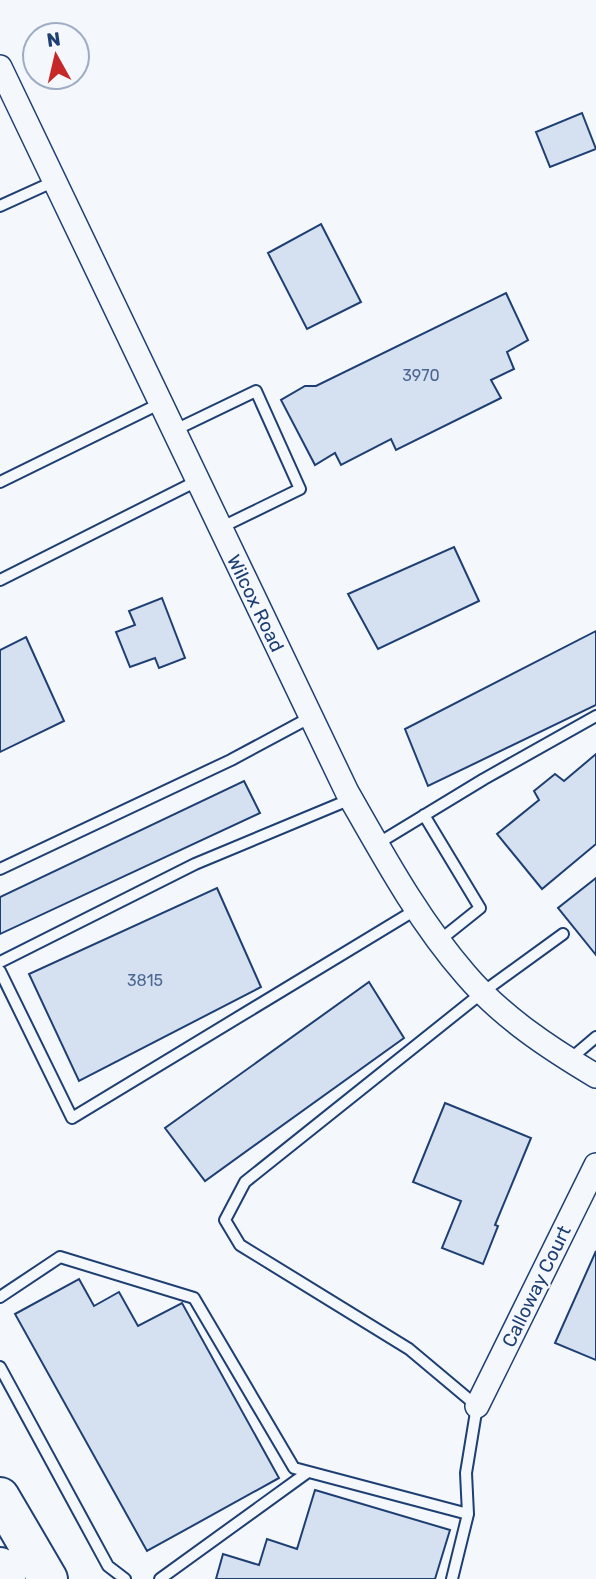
<svg xmlns="http://www.w3.org/2000/svg" width="596" height="1579" viewBox="0 0 596 1579" font-family="Rubik,sans-serif">
	<rect width="100%" height="100%" fill="#f4f7fb"/>
	<path fill="#d5e0f0" stroke="#1d3f73" stroke-width="2" d="M 582,113 L 596,149 L 550,167 L 536,132 Z
		M 321,224 L 361,302 L 307,329 L 268,253 Z
		M 506,293 L 528,340 L 507,352 L 514,369 L 491,380 L 501,398 L 396,450 L 391,439 L 341,465 L 335,453 L 315,465 L 281,400 L 305,386 L 316,386 Z
		M 454,547 L 479,601 L 378,649 L 348,594 Z
		M 162,598 L 185,658 L 159,668 L 155,658 L 130,667 L 116,632 L 135,625 L 129,611 Z
		M 596,631 L 596,705 L 428,786 L 405,729 Z
		M 26,637 L 64,721 L 0,752 L 0,650 Z
		M 596,754 L 596,844 L 542,889 L 497,834 L 539,800 L 534,791 L 555,774 L 564,781 Z
		M 244,781 L 260,813 L 0,934 L 0,897 Z
		M 596,878 L 596,955 L 558,908 Z
		M 217,888 L 261,987 L 79,1081 L 29,974 Z
		M 369,982 L 404,1038 L 205,1181 L 165,1128 Z
		M 445,1103 L 531,1138 L 495,1225 L 498,1226 L 483,1264 L 442,1248 L 461,1201 L 413,1182 Z
		M 596,1251 L 596,1360 L 555,1343 Z
		M 79,1279 L 94,1306 L 119,1292 L 138,1326 L 182,1303 L 279,1478 L 147,1551 L 15,1314 Z
		M 315,1490 L 450,1530 L 435,1579 L 216,1579 L 223,1554 L 259,1565 L 267,1539 L 297,1549 Z"/>
	<g fill="none" stroke-linecap="round" stroke-linejoin="round">
		<defs>
			<path id="lane" d="M 0,206 L 55,181
				M 175,430 L 256,391 L 300,489 L 220,528
				M 0,482 L 161,403
				M 0,580 L 197,481
				M 424,815 L 480,908 L 440,940
				M 377,844 L 484,779 L 596,716
				M 0,869 L 231,760 L 311,717
				M 0,962 L 195,864 L 351,799
				M 0,971 L 72,1118 L 417,909
				M 569,1060 L 596,1037
				M 0,1297 L 60,1257 L 194,1298 L 294,1468 L 468,1514
				M 0,1367 L 108,1566 L 125,1579
				M 160,1579 L 308,1472
				M 452,1579 L 468,1514 L 466,1473 L 477,1406 L 409,1349 L 240,1245 L 225,1220 L 245,1182 L 483,992 L 563,934"/>
			<path id="street" d="M 0,67 L 347,792 C 383,855 418,920 466,975 C 502,1017 549,1048 596,1076
				M 477,1406 L 596,1165"/>
			<path id="highway" d="M 0,1497 L 48,1579
				M 0,1567 L 6,1579"/>
		</defs>
		<use href="#lane" stroke="#1d3f73" stroke-width="14"/>
		<use href="#street" stroke="#1d3f73" stroke-width="26"/>
		<use href="#highway" stroke="#1d3f73" stroke-width="42"/>
		<use href="#lane" stroke="#f4f7fb" stroke-width="10"/>
		<use href="#street" stroke="#f4f7fb" stroke-width="23"/>
		<use href="#highway" stroke="#f4f7fb" stroke-width="38"/>
	</g>
	<g text-anchor="middle" stroke-width="5" stroke-linejoin="round" paint-order="stroke">
		<g font-size="16" fill="#4b6792">
			<text x="421" y="381">3970</text>
			<text x="145" y="986">3815</text>
		</g>
		<g font-size="19" fill="#1d3f73" stroke="#f4f7fb">
			<text transform="translate(256 603) rotate(64)" y="7">Wilcox Road</text>
			<text transform="translate(536 1286) rotate(-64)" y="7">Calloway Court</text>
		</g>
	</g>
	<g transform="translate(56 56) rotate(352)"><circle r="33" fill="#f4f7fb" stroke="#9eadc5" stroke-width="2"/>
	<path d="M0-5L12 26L0 18L-12 26Z" fill="#c62828"/>
	<text y="-10" font-size="19" font-weight="bold" text-anchor="middle" fill="#1d3f73">N</text>
	</g>
</svg>
